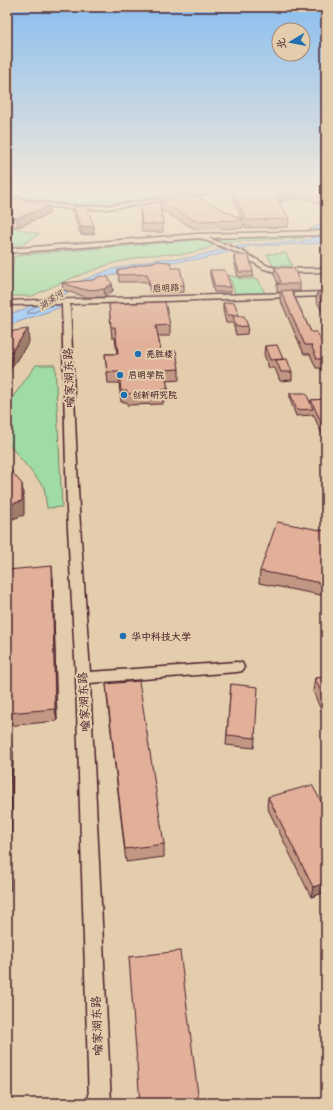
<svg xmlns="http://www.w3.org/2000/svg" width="333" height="1110" viewBox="0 0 333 1110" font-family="'Shantell Sans','LXGW WenKai TC',sans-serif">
	<rect width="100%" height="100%" fill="#e3cdac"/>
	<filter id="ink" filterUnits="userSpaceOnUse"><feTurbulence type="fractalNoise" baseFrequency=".025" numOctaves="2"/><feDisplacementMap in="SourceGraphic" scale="8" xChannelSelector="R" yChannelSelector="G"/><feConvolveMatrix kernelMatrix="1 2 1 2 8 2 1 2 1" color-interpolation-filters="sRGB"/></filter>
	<g filter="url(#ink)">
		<path fill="#9fdca3" stroke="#747e67" d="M 7,189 L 207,189 C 164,195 120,207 77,205 C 54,204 29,199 7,194 Z
			M 7,226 L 39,234 L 21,246 L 7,243 Z
			M 304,236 L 305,238 L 220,242 L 207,249 L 184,254 L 149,255 L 110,264 L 72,278 L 32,296 L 7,296 L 14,257 L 19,255 L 206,239 Z
			M 286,253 L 292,266 L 273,266 L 267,254 Z
			M 229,275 L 242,279 L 258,279 L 266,295 L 236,296 Z
			M 36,365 L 55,365 L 62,507 L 47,508 L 44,487 L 7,442 L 7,405 Z"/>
		<path fill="#9eccf9" stroke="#7c87a7" d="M 326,221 L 326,242 L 309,244 L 251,246 L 202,259 L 162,263 L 126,270 L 70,291 L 61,296 L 61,307 L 7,326 L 7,314 L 21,311 L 55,291 L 109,270 L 159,259 L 189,258 L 236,246 L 304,241 L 315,237 L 311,229 Z"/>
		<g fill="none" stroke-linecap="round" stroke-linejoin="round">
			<path stroke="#6c647d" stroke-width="1" d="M 38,305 L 28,311 L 28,314 L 54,305"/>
			<defs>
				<path id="street" d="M 215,189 L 227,189 L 156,203 L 105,209 L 68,209 L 7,200 L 7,196 C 30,201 53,205 76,206 C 123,208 170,196 215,189 Z
					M 326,231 L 326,235 L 208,238 L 242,251 L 268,266 L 280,269 L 326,268 L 326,272 L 280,273 L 264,269 L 238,253 L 200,238 L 7,253 L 7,249 L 197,234 Z
					M 326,292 L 326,296 L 70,304 L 79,510 L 90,672 L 237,662 L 242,663 L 244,667 L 242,671 L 237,672 L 90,683 L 111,1103 L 89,1103 L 76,678 L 67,510 L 62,304 L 7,305 L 7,301 Z"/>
			</defs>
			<use href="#street" stroke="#4a1f2b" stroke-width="3"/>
			<use href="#street" fill="#e3cdac" fill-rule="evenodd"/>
		</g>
		<path fill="#c29784" stroke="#4a1f2b" d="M 232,189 L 326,189 L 326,207 L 303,197 L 279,202 L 289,219 L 288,227 L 246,228 L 244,223 L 243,228 L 195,229 L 161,210 L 163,224 L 163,232 L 142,232 L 140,213 L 140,205 L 193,195 L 242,219 L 232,196 Z
			M 7,196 L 49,214 L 18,227 L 7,224 Z
			M 73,207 L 94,234 L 81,235 L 74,215 Z
			M 234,255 L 253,272 L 253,277 L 238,277 L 234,260 Z
			M 275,267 L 300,284 L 300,291 L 292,291 L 311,332 L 323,345 L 326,345 L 326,378 L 321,368 L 316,368 L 310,354 L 304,354 L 280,299 L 280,292 L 277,292 L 277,284 L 278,284 L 274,274 Z
			M 172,268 L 184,285 L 184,292 L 150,293 L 148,282 L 119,282 L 118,270 Z
			M 210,270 L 231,287 L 231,292 L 214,292 L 210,275 Z
			M 62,283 L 112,284 L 113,291 L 105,297 L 86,297 L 63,290 Z
			M 317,293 L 326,293 L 326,319 L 316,300 Z
			M 223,303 L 239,315 L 238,316 L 248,326 L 247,334 L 236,335 L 233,323 L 226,323 L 223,310 Z
			M 109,304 L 170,325 L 170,336 L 158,336 L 161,352 L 179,369 L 179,380 L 166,381 L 168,389 L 168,400 L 163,401 L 163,404 L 127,405 L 127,402 L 121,402 L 119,383 L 108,383 L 105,354 L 117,354 L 115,338 L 112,338 Z
			M 265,346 L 283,360 L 292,372 L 292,380 L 280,381 L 275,368 L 269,368 L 264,354 Z
			M 290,393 L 311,403 L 311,400 L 326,399 L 326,440 L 325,441 L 313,414 L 313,415 L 296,416 L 290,399 Z
			M 326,531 L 326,596 L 259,583 L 260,571 Z
			M 7,570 L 53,578 L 57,721 L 7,726 L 7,651 L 10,651 L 11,633 L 7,633 Z
			M 326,677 L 326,722 L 313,691 L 315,678 Z
			M 106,684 L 164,844 L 164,857 L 126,862 L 107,697 Z
			M 231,684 L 255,738 L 254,748 L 226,745 Z
			M 7,741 L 11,741 L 13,753 L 10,891 L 7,891 Z
			M 268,797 L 326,810 L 326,892 L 311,897 L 267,807 Z"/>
		<path fill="#9e7b6b" stroke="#4a1f2b" d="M 304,190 L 303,197 L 275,203 L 275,195 Z
			M 49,206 L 49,214 L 18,227 L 17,218 Z
			M 94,226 L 94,234 L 81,235 L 81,227 Z
			M 112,284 L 113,291 L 105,297 L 104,289 Z
			M 28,329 L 29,342 L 7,374 L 7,358 Z
			M 326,433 L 326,440 L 325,441 Z
			M 22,484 L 24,499 L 24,515 L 7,521 L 7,505 Z
			M 52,566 L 53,578 L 57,721 L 55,709 Z
			M 11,741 L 13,753 L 10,891 L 7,879 L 7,875 Z
			M 326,883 L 326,892 L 311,897 L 313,887 Z"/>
		<path fill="#e2b099" stroke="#4a1f2b" d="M 232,189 L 326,189 L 326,199 L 304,190 L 275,195 L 289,219 L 246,220 Z
			M 193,195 L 244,220 L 195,221 L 159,201 L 163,224 L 142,224 L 140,205 Z
			M 7,196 L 49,206 L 17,218 L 7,216 Z
			M 86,206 L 94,226 L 81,227 L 73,207 Z
			M 234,255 L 246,255 L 249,256 L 253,272 L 239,272 Z
			M 157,261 L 170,262 L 172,268 L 180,268 L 184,285 L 150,286 L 147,274 L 118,275 L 118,270 Z
			M 275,267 L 294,268 L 300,284 L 277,284 L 281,282 Z
			M 210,270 L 225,270 L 231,287 L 215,287 Z
			M 100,276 L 108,277 L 112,284 L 104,289 L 85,290 L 62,283 L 93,280 Z
			M 291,290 L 311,332 L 317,332 L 323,345 L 326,345 L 326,366 L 322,359 L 317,359 L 311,345 L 305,345 L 281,291 Z
			M 317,293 L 326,293 L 326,309 Z
			M 165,302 L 170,325 L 156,326 L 161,352 L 176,351 L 179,369 L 164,370 L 168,389 L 163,389 L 163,392 L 127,394 L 127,391 L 121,391 L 119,372 L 107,372 L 105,354 L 118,354 L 115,327 L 111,327 L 109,304 Z
			M 234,302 L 239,315 L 227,315 L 223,303 Z
			M 233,316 L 244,316 L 248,326 L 236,327 Z
			M 28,329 L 7,358 L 7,332 Z
			M 277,345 L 283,359 L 270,360 L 265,346 Z
			M 287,359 L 292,372 L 281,372 L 276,360 Z
			M 290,393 L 306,393 L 313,409 L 297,410 Z
			M 326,399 L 326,433 L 311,400 Z
			M 7,466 L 22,484 L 22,501 L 7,505 Z
			M 277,522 L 326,531 L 326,584 L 260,571 Z
			M 52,566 L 55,709 L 7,713 L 7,651 L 10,651 L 11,620 L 7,621 L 7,570 Z
			M 326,677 L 326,704 L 315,678 Z
			M 139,681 L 164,844 L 125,849 L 106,684 Z
			M 231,684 L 258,687 L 255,738 L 227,735 Z
			M 7,741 L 11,741 L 7,875 Z
			M 312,785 L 326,810 L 326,883 L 313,887 L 268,797 Z
			M 180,951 L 199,1103 L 140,1103 L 129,957 Z"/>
	</g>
	<linearGradient id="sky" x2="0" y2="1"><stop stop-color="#8abeef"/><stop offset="0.55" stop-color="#f2e8da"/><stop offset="1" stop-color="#f2e8da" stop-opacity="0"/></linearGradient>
	<rect width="333" height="344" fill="url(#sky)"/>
	<g fill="#1f6fb2" stroke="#e3cdac" stroke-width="1.5">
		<circle cx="138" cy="354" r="4"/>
		<circle cx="120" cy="375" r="4"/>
		<circle cx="124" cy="395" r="4"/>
		<circle cx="123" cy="636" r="4"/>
	</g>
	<g text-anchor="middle" stroke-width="4" stroke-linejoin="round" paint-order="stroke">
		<g font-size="9" fill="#4a1f2b" stroke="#e3cdac">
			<text transform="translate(166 288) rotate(-2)" y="3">启明路</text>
		</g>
		<g font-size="9" font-style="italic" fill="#57394a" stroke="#e3cdac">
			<text transform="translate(51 300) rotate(-34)" y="3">湖溪河</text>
		</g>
		<g font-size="9" font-weight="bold" fill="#4a1f2b" stroke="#e3cdac" text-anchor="start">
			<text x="146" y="357">亮胜楼</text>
			<text x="128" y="378">启明学院</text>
			<text x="132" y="398">创新研究院</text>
		</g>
		<g font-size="10" font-weight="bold" fill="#4a1f2b" stroke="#e3cdac" text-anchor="start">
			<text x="131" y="640">华中科技大学</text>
		</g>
		<g font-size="12" fill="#4a1f2b" stroke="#e3cdac">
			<text transform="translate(69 378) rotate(-92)" y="4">喻家湖东路</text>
			<text transform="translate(84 702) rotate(-93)" y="4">喻家湖东路</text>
			<text transform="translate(97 1026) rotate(-92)" y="4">喻家湖东路</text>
		</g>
	</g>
	<rect width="333" height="1110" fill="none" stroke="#e3cdac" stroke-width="24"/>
	<rect x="12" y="12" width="309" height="1086" fill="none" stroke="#4a1f2b" stroke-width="1.5" filter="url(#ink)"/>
	<g transform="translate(291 42) rotate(260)"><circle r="19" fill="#e3cdac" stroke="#a68778"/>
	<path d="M0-3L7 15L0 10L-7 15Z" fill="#1f6fb2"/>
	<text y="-6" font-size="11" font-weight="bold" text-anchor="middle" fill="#4a1f2b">北</text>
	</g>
</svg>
